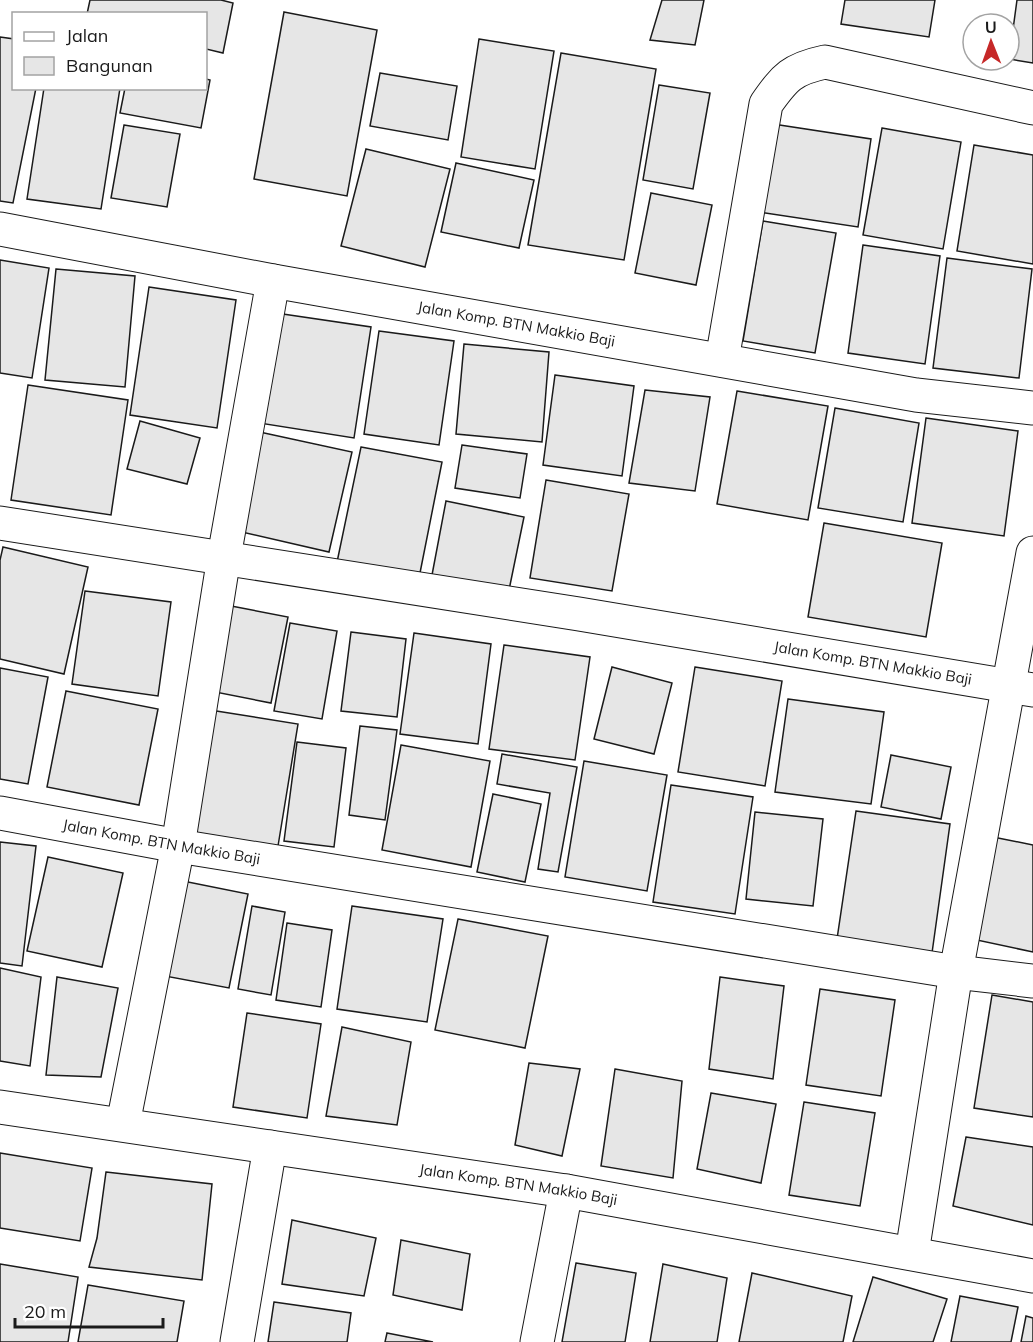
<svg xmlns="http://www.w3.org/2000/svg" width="1033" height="1342" viewBox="0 0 1033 1342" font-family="Mulish,sans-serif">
	<rect width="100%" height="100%" fill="#fff"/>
	<path fill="#e6e6e6" stroke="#1a1a1a" stroke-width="1.5" d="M 90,0 L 221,0 L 233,3 L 223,53 L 206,49 L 206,14 L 87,14 Z
		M 662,0 L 704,0 L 695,45 L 650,40 Z
		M 845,0 L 935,0 L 929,37 L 841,24 Z
		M 1017,0 L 1033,0 L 1033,63 L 1009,59 Z
		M 284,12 L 377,30 L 347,196 L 254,179 Z
		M 0,37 L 14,39 L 14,88 L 36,88 L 13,203 L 0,201 Z
		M 479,39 L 554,51 L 535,169 L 461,157 Z
		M 561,53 L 656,69 L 624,260 L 528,245 Z
		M 380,73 L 457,86 L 448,140 L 370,126 Z
		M 206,79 L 210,80 L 201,128 L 120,113 L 125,88 L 206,88 Z
		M 659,85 L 710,93 L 693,189 L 643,180 Z
		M 44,88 L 120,88 L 101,209 L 27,199 Z
		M 773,124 L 871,139 L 858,227 L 759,212 Z
		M 124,125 L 180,134 L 167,207 L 111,198 Z
		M 882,128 L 961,142 L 943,249 L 863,235 Z
		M 974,145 L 1033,155 L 1033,264 L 957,251 Z
		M 366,149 L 450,169 L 425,267 L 341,246 Z
		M 456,163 L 534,180 L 519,248 L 441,232 Z
		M 651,193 L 712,205 L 696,285 L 635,273 Z
		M 763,221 L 836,233 L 815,353 L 743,341 Z
		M 863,245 L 940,256 L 925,364 L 848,353 Z
		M 947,258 L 1032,269 L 1019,378 L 933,368 Z
		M 0,260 L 49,268 L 32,378 L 0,373 Z
		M 56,269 L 135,276 L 125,387 L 45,380 Z
		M 149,287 L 236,300 L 217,428 L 130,415 Z
		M 276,313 L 371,327 L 354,438 L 259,423 Z
		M 379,331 L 454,341 L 439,445 L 364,434 Z
		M 464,344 L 549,352 L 542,442 L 456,434 Z
		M 555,375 L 634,386 L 622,476 L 543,465 Z
		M 28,385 L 128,400 L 111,515 L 11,500 Z
		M 645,390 L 710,397 L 695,491 L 629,483 Z
		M 737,391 L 828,406 L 808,520 L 717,504 Z
		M 835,408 L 919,423 L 903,522 L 818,508 Z
		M 926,418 L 1018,431 L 1004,536 L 912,523 Z
		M 140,421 L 200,438 L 187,484 L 127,469 Z
		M 255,431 L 352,452 L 329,552 L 233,530 Z
		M 462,445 L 527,454 L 520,498 L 455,488 Z
		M 361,447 L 442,462 L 418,583 L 336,567 Z
		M 546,480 L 629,494 L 612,591 L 530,578 Z
		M 446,501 L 524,517 L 509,590 L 432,575 Z
		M 824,523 L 942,543 L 926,637 L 808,617 Z
		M 3,547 L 88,567 L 64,674 L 0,659 L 0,560 Z
		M 85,591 L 171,602 L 158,696 L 72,684 Z
		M 226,605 L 288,617 L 271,703 L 210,691 Z
		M 290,623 L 337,631 L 322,719 L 274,711 Z
		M 351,632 L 406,639 L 397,717 L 341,711 Z
		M 414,633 L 491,644 L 478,744 L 400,734 Z
		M 504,645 L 590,657 L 575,760 L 489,749 Z
		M 612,667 L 672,683 L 654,754 L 594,739 Z
		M 695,667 L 782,681 L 765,786 L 678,772 Z
		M 0,668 L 48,677 L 28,784 L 0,779 Z
		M 66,691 L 158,709 L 139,805 L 47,787 Z
		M 788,699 L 884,712 L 871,804 L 775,792 Z
		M 210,710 L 298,724 L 278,846 L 190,832 Z
		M 360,726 L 397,730 L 385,820 L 349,815 Z
		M 297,742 L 346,748 L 334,847 L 284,841 Z
		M 401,745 L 490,761 L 471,867 L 382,850 Z
		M 502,754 L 577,767 L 558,872 L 538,869 L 550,793 L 497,784 Z
		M 891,755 L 951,767 L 941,819 L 881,807 Z
		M 584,761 L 667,775 L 647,891 L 565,877 Z
		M 671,785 L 753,797 L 735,914 L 653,902 Z
		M 493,794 L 541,804 L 525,882 L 477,872 Z
		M 856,811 L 950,824 L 932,953 L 837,939 Z
		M 755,812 L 823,819 L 813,906 L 746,899 Z
		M 993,837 L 1033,845 L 1033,952 L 972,939 Z
		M 0,842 L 36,846 L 22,966 L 0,963 Z
		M 48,857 L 123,873 L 102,967 L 27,951 Z
		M 173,879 L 248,894 L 229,988 L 154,974 Z
		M 252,906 L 285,912 L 271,995 L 238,989 Z
		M 352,906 L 443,919 L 427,1022 L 337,1009 Z
		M 458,919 L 548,936 L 525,1048 L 435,1030 Z
		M 287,923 L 332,930 L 321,1007 L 276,1000 Z
		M 0,968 L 41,977 L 30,1066 L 0,1061 Z
		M 57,977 L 118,988 L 101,1077 L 46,1075 Z
		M 720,977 L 784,986 L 773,1079 L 709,1069 Z
		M 820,989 L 895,1000 L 881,1096 L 806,1085 Z
		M 992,995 L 1033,1002 L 1033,1117 L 974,1108 Z
		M 247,1013 L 321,1024 L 307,1118 L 233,1107 Z
		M 342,1027 L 411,1042 L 397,1125 L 326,1116 Z
		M 529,1063 L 580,1069 L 562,1156 L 515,1145 Z
		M 615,1069 L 682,1081 L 673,1178 L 601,1166 Z
		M 711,1093 L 776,1104 L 761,1183 L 697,1169 Z
		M 804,1102 L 875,1113 L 860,1206 L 789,1195 Z
		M 966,1137 L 1033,1147 L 1033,1225 L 953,1206 Z
		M 0,1153 L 92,1168 L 80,1241 L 0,1228 Z
		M 106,1172 L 212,1184 L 202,1280 L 89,1267 L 97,1238 Z
		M 292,1220 L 376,1238 L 364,1296 L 282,1284 Z
		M 401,1240 L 470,1254 L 462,1310 L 393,1295 Z
		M 576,1263 L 636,1273 L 625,1342 L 562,1342 Z
		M 0,1264 L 78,1277 L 68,1342 L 0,1342 Z
		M 663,1264 L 727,1278 L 717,1342 L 650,1342 Z
		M 752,1273 L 852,1296 L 843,1342 L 739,1342 Z
		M 873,1277 L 947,1299 L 933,1342 L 853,1342 Z
		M 88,1285 L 184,1301 L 177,1342 L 78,1342 Z
		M 960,1296 L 1018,1307 L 1011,1342 L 951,1342 Z
		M 274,1302 L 351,1313 L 347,1342 L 268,1342 Z
		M 1026,1316 L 1033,1318 L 1033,1342 L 1021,1342 Z
		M 387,1333 L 433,1342 L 385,1342 Z"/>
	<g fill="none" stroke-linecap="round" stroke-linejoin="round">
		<defs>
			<g id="minor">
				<path id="s1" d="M 0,229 L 273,281 L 916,395 L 1033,408"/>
				<path d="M 722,360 L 766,104 C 785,77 792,69 825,62 L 1033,108"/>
				<path id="s2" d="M 0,523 L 579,614 L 1033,690"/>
				<path id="s3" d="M 0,813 L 178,846 L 956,972 L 1033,981"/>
				<path id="s4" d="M 0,1107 L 566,1191 L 1033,1276"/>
				<path d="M 123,1124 L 178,846 L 224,557 L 273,281"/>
				<path d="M 912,1253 L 956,972 L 1033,553"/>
				<path d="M 237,1342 L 270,1147"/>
				<path d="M 537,1342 L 566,1191"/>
			</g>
		</defs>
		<use href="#minor" stroke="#1a1a1a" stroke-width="35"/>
		<use href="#minor" stroke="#fff" stroke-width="33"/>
	</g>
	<g text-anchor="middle" stroke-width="4.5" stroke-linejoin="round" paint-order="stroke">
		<g font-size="15" fill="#1a1a1a" stroke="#fff">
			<text dy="5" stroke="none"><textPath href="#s1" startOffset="525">Jalan Komp. BTN Makkio Baji</textPath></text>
			<text dy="5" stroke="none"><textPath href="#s2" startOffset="884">Jalan Komp. BTN Makkio Baji</textPath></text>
			<text dy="5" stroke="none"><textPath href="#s3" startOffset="164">Jalan Komp. BTN Makkio Baji</textPath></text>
			<text dy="5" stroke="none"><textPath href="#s4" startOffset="524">Jalan Komp. BTN Makkio Baji</textPath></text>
		</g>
	</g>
	<rect x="12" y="12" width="195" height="78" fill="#ffffff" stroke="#a3a3a3" stroke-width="1.5"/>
	<rect x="24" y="32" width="30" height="9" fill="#ffffff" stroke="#a3a3a3" stroke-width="1.5"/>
	<text x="66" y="42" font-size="18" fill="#1a1a1a">Jalan</text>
	<rect x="24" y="57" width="30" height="18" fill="#e6e6e6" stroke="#a3a3a3" stroke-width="1.5"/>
	<text x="66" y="72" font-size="18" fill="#1a1a1a">Bangunan</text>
	<g transform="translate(991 42) rotate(359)"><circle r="28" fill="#ffffff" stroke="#a3a3a3" stroke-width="1.5"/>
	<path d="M0-4.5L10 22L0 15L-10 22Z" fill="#c62828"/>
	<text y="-9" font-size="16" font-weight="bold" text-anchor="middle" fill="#1a1a1a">U</text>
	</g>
	<path d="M15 1318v9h148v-9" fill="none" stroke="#1a1a1a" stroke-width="3"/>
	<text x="24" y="1318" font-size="18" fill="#1a1a1a" stroke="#ffffff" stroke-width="4.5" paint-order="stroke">20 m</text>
</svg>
